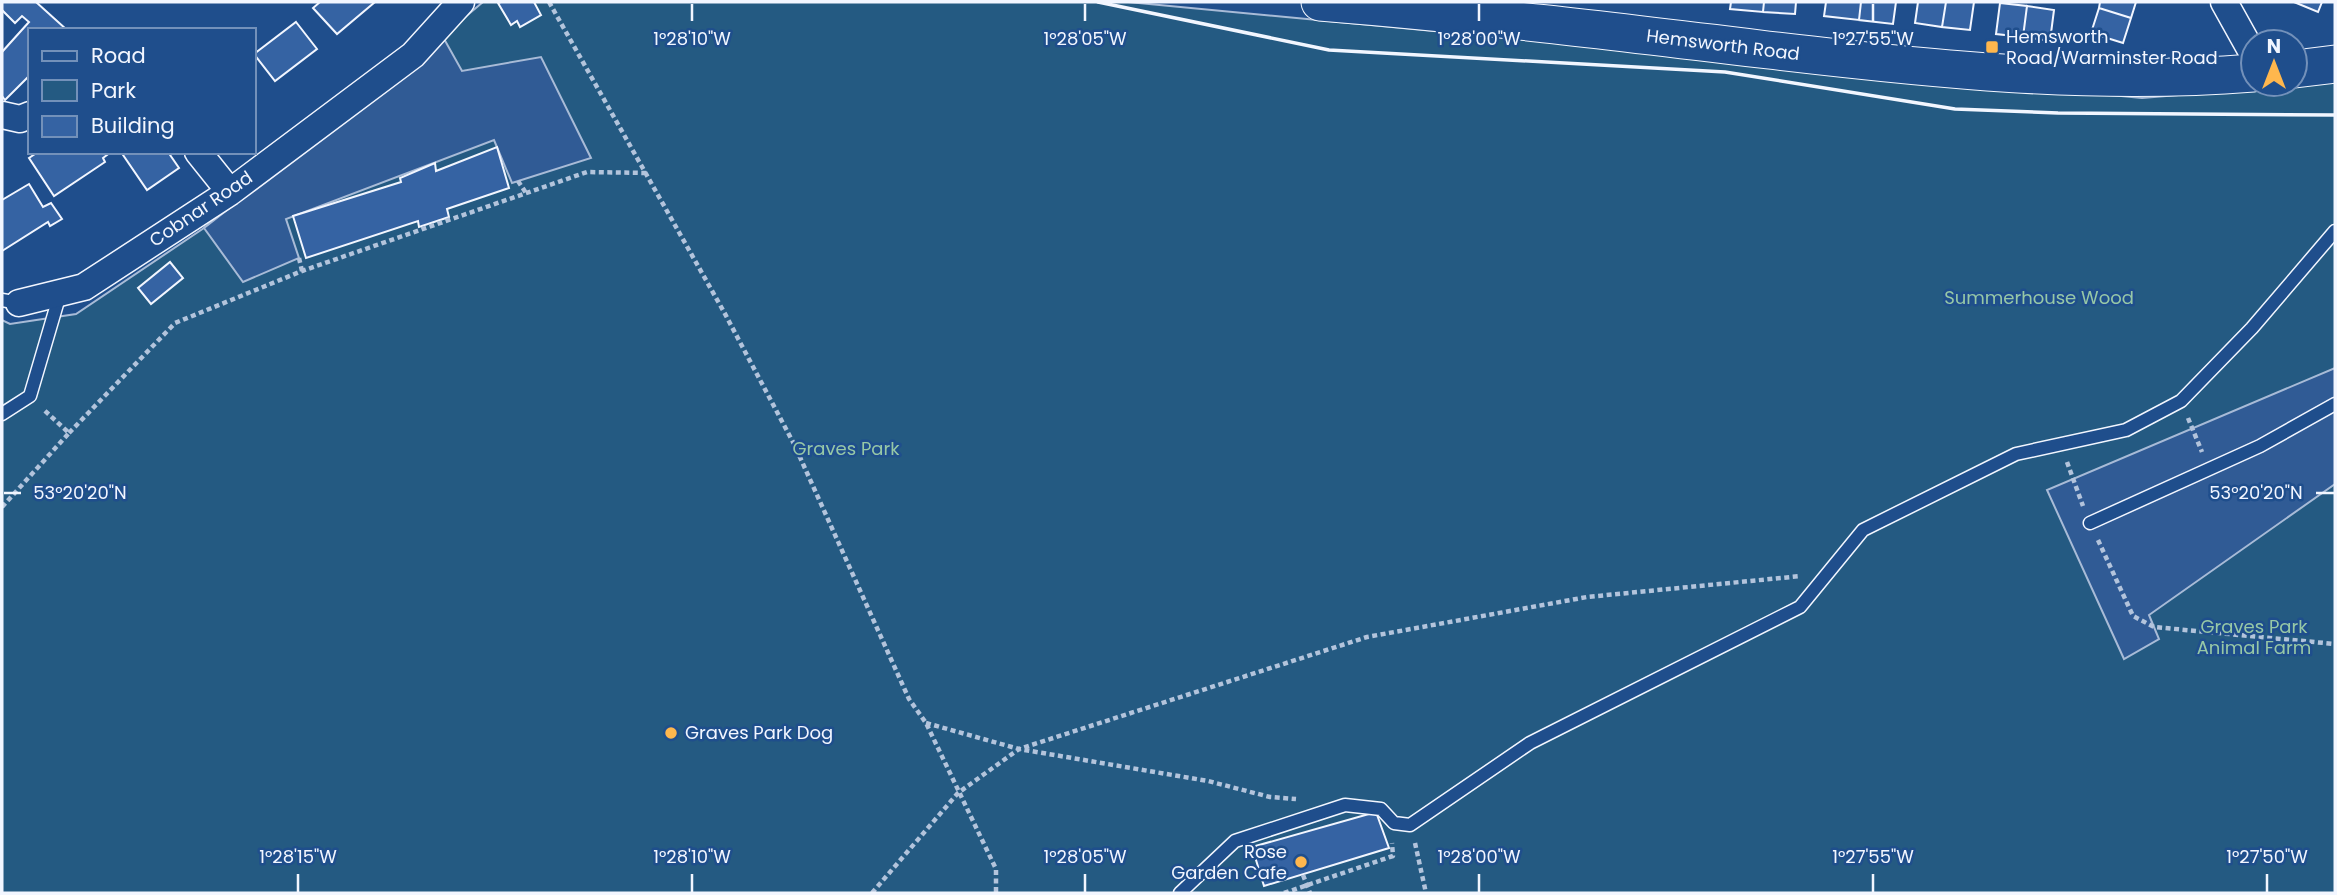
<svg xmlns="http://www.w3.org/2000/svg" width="2337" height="895" viewBox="0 0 2337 895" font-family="Poppins,sans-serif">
	<rect width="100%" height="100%" fill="#1f4e8c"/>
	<path fill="#245a82" stroke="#a8bbd7" stroke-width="2" d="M 483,2 L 1128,2 L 2142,98 L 2335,82 L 2335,893 L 2,893 L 2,320 L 10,324 L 76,314 L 204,228 L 343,120 Z"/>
	<path fill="#305b95" stroke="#a8bbd7" stroke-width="2" d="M 443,37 L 462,71 L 541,57 L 591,158 L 512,183 L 494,140 L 286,219 L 299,258 L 243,282 L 204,228 L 343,120 Z
		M 2335,368 L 2335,484 L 2149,615 L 2159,639 L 2124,659 L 2047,490 Z"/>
	<path fill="#3563a3" stroke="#f2f6ff" stroke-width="2" d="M 2,2 L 36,2 L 67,30 L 30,30 L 30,75 L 5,100 L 2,96 L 2,52 L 29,22 L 22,16 L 15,23 L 2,10 Z
		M 320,2 L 375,2 L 337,34 L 313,8 Z
		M 501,2 L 534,2 L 541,15 L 520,27 L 517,21 L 511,25 L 498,3 Z
		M 1731,2 L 1764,2 L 1763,12 L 1730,9 Z
		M 1764,2 L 1796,2 L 1795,14 L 1763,12 Z
		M 1826,2 L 1861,2 L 1859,20 L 1824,16 Z
		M 1861,2 L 1896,2 L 1893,24 L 1859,20 Z
		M 1918,2 L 1946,2 L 1942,27 L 1915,23 Z
		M 1946,2 L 1974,2 L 1970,30 L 1942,27 Z
		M 2100,2 L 2136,2 L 2131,18 L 2099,8 Z
		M 2294,2 L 2322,2 L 2318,12 Z
		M 2000,3 L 2027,6 L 2023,37 L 1996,34 Z
		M 2027,6 L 2054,10 L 2050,41 L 2023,37 Z
		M 2099,8 L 2131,18 L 2123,43 L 2091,33 Z
		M 296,22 L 317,49 L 275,81 L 254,54 Z
		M 497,147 L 509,188 L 447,209 L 449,217 L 419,227 L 418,221 L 306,258 L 293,216 L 401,182 L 400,178 L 435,163 L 436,171 Z
		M 38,152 L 111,152 L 103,158 L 105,162 L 54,196 L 29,158 Z
		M 121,152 L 168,152 L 179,168 L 147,190 Z
		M 29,184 L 43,207 L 51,203 L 62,219 L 50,226 L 48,222 L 2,251 L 2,200 Z
		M 170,262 L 183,278 L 151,304 L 138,288 Z
		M 1376,812 L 1389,848 L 1264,886 L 1252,847 Z"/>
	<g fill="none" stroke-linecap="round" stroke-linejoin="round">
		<defs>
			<path id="lane" d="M 2,300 L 19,303
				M 2,414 L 30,396 L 60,294
				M 2090,523 L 2260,446 L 2335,404
				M 1180,893 L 1235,841 L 1345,805 L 1381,809 L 1394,823 L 1410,825 L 1530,743 L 1800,607 L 1863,530 L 2016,454 L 2126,430 L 2181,401 L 2252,328 L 2335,231"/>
			<path id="street" d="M 2224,2 L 2253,54
				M 2,115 L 20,119 L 30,115
				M 198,152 L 230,192
				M 19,303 L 84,287 L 230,192 L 413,55 L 461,2"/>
			<path id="secondary" d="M 1320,2 C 1470,14 1619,32 1768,50 C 1929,69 2091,86 2253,73
				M 2295,69 L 2335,64"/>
		</defs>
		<use href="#lane" stroke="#f2f6ff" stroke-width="15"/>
		<use href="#street" stroke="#f2f6ff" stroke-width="29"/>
		<use href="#secondary" stroke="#f2f6ff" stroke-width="39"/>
		<path stroke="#b3c4dc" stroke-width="4.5" stroke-dasharray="5 3.5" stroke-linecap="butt" d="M 549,2 L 724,312 L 794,444 L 909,699 L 926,723 L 996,869 L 996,893
			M 518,181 L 526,193
			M 299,258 L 302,271
			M 2188,418 L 2202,452
			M 69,433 L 175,323 L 302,271 L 587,172 L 647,173
			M 2067,462 L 2083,506
			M 2,507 L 69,433 L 43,409
			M 2098,540 L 2133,616 L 2154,627 L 2335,644
			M 926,723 L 1019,749 L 1208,781 L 1270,797 L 1296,799
			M 1415,843 L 1426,893
			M 1303,875 L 1310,893
			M 872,893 L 958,793 L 1019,749 L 1367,637 L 1587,597 L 1801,576
			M 1284,893 L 1393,856 L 1392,843"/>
		<use href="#lane" stroke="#1f4e8c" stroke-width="12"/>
		<use href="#street" stroke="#1f4e8c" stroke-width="26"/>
		<use href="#secondary" stroke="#1f4e8c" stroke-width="37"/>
		<path stroke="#f2f6ff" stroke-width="3.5" d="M 1098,2 L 1329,50 L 1725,72 L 1955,109 L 2058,113 L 2335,115"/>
	</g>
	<path fill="none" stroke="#f2f6ff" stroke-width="2.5" d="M 692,4 L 692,21M 1085,4 L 1085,21M 1479,4 L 1479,21M 1873,4 L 1873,21M 4,493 L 21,493M 2316,493 L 2334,493M 298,874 L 298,892M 692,874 L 692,892M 1085,874 L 1085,892M 1479,874 L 1479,892M 1873,874 L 1873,892M 2267,874 L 2267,892"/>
	<g fill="#ffb74d" stroke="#1f4e8c" stroke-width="2.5">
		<rect x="1985" y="40" width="14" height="14" rx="3.5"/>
		<circle cx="671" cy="733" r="7"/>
		<circle cx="1301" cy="862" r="7"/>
	</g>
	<g text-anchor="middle" stroke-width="5" stroke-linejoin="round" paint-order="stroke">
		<g font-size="18" fill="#f2f6ff" stroke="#1f4e8c" text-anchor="start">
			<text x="2006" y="43">Hemsworth<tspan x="2006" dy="21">Road/Warminster Road</tspan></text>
			<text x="685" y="739">Graves Park Dog</text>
			<text x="1287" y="858" text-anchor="end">Rose<tspan x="1287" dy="21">Garden Cafe</tspan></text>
		</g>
		<g font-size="18" fill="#f2f6ff" stroke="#1f4e8c">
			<text transform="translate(1723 45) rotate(7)" y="6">Hemsworth Road</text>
			<text transform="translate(201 209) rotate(-34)" y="6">Cobnar Road</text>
		</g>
		<g font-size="18" fill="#97c8a6" stroke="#1f4e8c">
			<text x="2039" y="304">Summerhouse Wood</text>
			<text x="846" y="455">Graves Park</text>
			<text x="2254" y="633">Graves Park<tspan x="2254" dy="21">Animal Farm</tspan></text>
		</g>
	</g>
	<g font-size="18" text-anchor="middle" fill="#f2f6ff" stroke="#1f4e8c" stroke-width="5" stroke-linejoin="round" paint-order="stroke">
		<text x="692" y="45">1°28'10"W</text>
		<text x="1085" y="45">1°28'05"W</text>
		<text x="1479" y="45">1°28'00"W</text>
		<text x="1873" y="45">1°27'55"W</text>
		<text x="80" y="499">53°20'20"N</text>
		<text x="2256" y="499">53°20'20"N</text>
		<text x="298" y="863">1°28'15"W</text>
		<text x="692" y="863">1°28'10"W</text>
		<text x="1085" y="863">1°28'05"W</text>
		<text x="1479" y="863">1°28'00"W</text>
		<text x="1873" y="863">1°27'55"W</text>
		<text x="2267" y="863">1°27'50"W</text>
	</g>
	<rect width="2337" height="895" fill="none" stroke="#f2f6ff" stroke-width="7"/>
	<rect x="28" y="28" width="228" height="126" fill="#1f4e8c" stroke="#7391ba" stroke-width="2"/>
	<rect x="42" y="51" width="35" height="10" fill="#1f4e8c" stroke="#7391ba" stroke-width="2"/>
	<text x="91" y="63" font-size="21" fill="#f2f6ff">Road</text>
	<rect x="42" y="80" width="35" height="21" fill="#245a82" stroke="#7391ba" stroke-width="2"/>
	<text x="91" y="98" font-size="21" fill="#f2f6ff">Park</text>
	<rect x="42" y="116" width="35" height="21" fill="#3563a3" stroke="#7391ba" stroke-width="2"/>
	<text x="91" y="133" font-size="21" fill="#f2f6ff">Building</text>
	<g transform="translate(2274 63)"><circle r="33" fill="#1f4e8c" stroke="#7391ba" stroke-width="2"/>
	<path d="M0-5L12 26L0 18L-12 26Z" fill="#ffb74d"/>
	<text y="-10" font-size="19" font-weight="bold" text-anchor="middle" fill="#f2f6ff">N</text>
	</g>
</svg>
